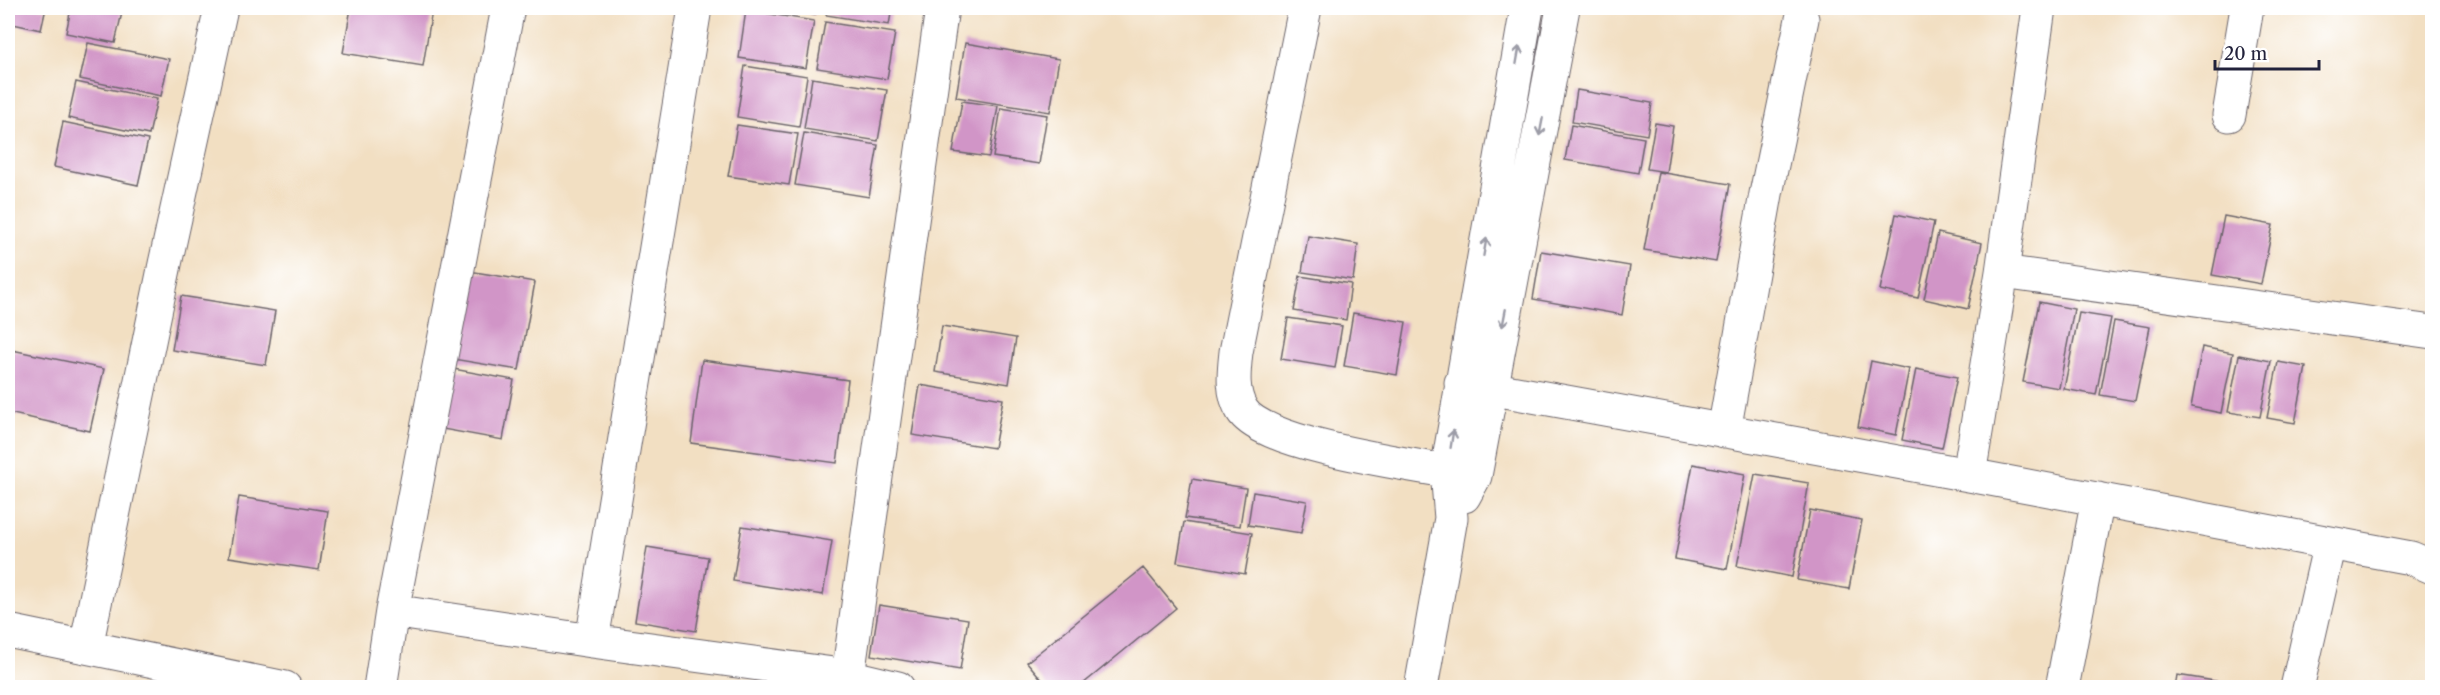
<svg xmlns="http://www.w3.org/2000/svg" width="2440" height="695" viewBox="0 0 2440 695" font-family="'Libre Caslon Text',serif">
	<rect width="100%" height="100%" fill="#fff"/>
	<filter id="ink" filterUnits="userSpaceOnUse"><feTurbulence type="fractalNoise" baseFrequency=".0167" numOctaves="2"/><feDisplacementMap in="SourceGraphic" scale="12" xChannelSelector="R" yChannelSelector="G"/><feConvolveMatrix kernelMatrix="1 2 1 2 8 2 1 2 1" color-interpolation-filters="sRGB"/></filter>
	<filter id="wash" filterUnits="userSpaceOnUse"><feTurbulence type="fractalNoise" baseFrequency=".008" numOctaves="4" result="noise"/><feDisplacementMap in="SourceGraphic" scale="24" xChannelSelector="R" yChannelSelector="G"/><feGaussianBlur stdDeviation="1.35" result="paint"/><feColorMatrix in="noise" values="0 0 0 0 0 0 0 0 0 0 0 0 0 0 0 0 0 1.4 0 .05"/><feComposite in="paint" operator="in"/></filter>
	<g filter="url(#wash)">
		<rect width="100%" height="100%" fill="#f2dfc2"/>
		<g id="blocks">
			<path fill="#d195c7" d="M 8,8 L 46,8 L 41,30 L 8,23 Z
				M 71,8 L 123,8 L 115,43 L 66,33 Z
				M 351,8 L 416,8 L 432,10 L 423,66 L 343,53 Z
				M 779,8 L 816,8 L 815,15 Z
				M 827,8 L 892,8 L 889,25 L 826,15 Z
				M 746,10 L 814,21 L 806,68 L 739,58 Z
				M 825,22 L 895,33 L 887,79 L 817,68 Z
				M 88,43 L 169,59 L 161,96 L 80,79 Z
				M 965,43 L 1059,59 L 1050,112 L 956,97 Z
				M 745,66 L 807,76 L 799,127 L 737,117 Z
				M 812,78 L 887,90 L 878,141 L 804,129 Z
				M 76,82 L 157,99 L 149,135 L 68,118 Z
				M 1577,90 L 1652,103 L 1647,135 L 1572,122 Z
				M 962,101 L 998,106 L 989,157 L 953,152 Z
				M 1001,108 L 1047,115 L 1039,164 L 993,157 Z
				M 63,122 L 148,140 L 138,185 L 54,167 Z
				M 1655,123 L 1673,126 L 1666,172 L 1647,169 Z
				M 737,125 L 798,134 L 789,185 L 728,176 Z
				M 1571,125 L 1644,138 L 1638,173 L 1565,160 Z
				M 804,133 L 878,145 L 869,197 L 795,185 Z
				M 1658,172 L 1730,184 L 1716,262 L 1644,250 Z
				M 1896,214 L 1934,222 L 1918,298 L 1880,290 Z
				M 2224,216 L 2273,225 L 2261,284 L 2212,275 Z
				M 1938,233 L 1982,243 L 1968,309 L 1924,299 Z
				M 1308,236 L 1358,244 L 1353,280 L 1302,272 Z
				M 1541,251 L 1630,266 L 1622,315 L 1533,299 Z
				M 463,270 L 535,282 L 519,370 L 447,358 Z
				M 1300,276 L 1351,284 L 1346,320 L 1294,311 Z
				M 181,296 L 275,311 L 266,365 L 172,350 Z
				M 2039,302 L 2074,309 L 2059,388 L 2023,382 Z
				M 1353,313 L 1406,322 L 1397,375 L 1344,366 Z
				M 2079,313 L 2111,318 L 2096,395 L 2064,389 Z
				M 1288,318 L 1342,326 L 1335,368 L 1281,359 Z
				M 2114,321 L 2150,327 L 2135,401 L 2100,395 Z
				M 942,326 L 1016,338 L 1009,384 L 935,372 Z
				M 2202,347 L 2233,353 L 2221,413 L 2191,407 Z
				M 12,350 L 104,369 L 90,431 L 8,413 L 8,372 Z
				M 2239,355 L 2271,361 L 2260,417 L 2228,412 Z
				M 702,360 L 848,380 L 837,463 L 691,443 Z
				M 1871,361 L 1909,369 L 1896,435 L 1858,427 Z
				M 2278,362 L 2306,367 L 2295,423 L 2267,418 Z
				M 448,368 L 514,380 L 503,440 L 437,428 Z
				M 1916,369 L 1957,377 L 1942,448 L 1902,440 Z
				M 920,385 L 1003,399 L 994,448 L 912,435 Z
				M 1693,464 L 1745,474 L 1727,569 L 1675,559 Z
				M 1755,474 L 1809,483 L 1792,577 L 1737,566 Z
				M 1192,479 L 1246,488 L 1240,526 L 1185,518 Z
				M 1253,492 L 1307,501 L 1301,533 L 1248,525 Z
				M 239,497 L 328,511 L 319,570 L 229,557 Z
				M 1810,510 L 1862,520 L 1849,589 L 1797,580 Z
				M 1184,522 L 1252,533 L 1245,574 L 1177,562 Z
				M 742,526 L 832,541 L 823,595 L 733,581 Z
				M 647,547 L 708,557 L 696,631 L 635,621 Z
				M 1143,568 L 1176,608 L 1078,688 L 1049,688 L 1027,662 Z
				M 879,605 L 968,619 L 960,670 L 871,655 Z
				M 2177,675 L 2246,686 L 2246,688 L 2175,688 Z"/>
		</g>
	</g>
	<g filter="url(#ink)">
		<use href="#blocks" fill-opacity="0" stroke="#6b646a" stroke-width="1.5"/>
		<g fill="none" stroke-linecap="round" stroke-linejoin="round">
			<defs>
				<path id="minor" d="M 1305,8 L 1236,352 C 1234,371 1231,392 1242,410 C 1264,447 1429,467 1475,476
					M 2229,115 L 2247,8
					M 2002,272 L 2432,332
					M 1461,383 L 1969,475 L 2330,543 L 2411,558 L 2432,567
					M 1724,431 L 1766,194 L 1802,19
					M 1969,475 L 2002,272 L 2039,8
					M 1464,496 L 1475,476 L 1563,8
					M 392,611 L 592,641 L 848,676 L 898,688
					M 8,631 L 285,688
					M 592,641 L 695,8
					M 86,647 L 165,264 L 221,8
					M 848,676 L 942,8
					M 380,688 L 392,611 L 508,8
					M 1421,688 L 1451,518 L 1447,471 L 1527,8
					M 2062,688 L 2098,499
					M 2297,688 L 2330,543"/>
			</defs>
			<use href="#minor" stroke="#6b646a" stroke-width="35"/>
			<use href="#minor" stroke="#fff" stroke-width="33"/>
		</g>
		<defs><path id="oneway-shaft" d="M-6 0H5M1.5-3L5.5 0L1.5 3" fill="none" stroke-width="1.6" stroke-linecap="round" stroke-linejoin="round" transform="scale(1.5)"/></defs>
		<g stroke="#9c9ca7">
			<use href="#oneway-shaft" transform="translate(1518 55) rotate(-80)"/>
			<use href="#oneway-shaft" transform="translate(1541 127) rotate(101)"/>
			<use href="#oneway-shaft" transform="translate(1485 247) rotate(-80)"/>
			<use href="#oneway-shaft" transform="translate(1504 318) rotate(101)"/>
			<use href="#oneway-shaft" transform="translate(1452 439) rotate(-81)"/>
		</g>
	</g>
	<rect width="2440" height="695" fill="none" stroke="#fff" stroke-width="30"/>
	<path d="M2215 60v9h104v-9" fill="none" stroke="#22223b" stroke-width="3"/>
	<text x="2224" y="60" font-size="18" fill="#22223b" stroke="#ffffff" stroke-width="4.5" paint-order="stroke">20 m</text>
</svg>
